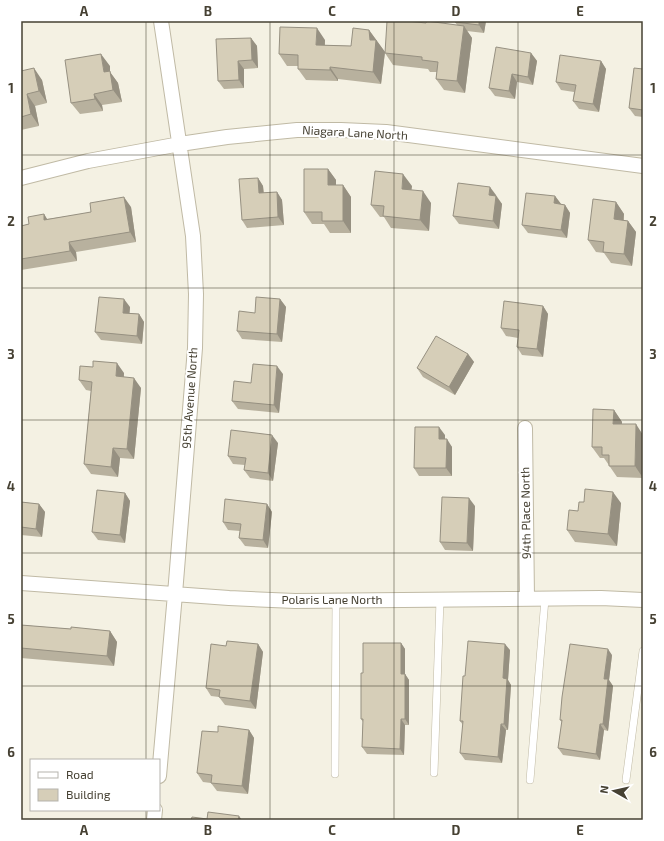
<svg xmlns="http://www.w3.org/2000/svg" width="664" height="841" viewBox="0 0 664 841" font-family="'Exo 2',sans-serif">
	<rect width="100%" height="100%" fill="#f4f1e3"/>
	<g fill="none" stroke-linecap="round" stroke-linejoin="round">
		<defs>
			<path id="lane" d="M 434,773 L 440,600
				M 335,774 L 336,601
				M 530,780 L 545,599
				M 626,780 L 643,651"/>
			<path id="street" d="M 21,178 L 88,161 L 180,144 L 227,137 L 297,130 L 341,130 L 386,132 L 643,166
				M 525,428 L 527,599
				M 21,583 L 229,598 L 295,601 L 601,598 L 643,600
				M 159,776 L 175,594 L 195,348 L 196,294 L 193,236 L 161,21
				M 154,820 L 155,810"/>
		</defs>
		<use href="#lane" stroke="#c0baa5" stroke-width="8"/>
		<use href="#street" stroke="#c0baa5" stroke-width="16"/>
		<use href="#lane" stroke="#fff" stroke-width="7"/>
		<use href="#street" stroke="#fff" stroke-width="14"/>
	</g>
	<path fill="#b8b19e" d="M 455,21 L 486,21 L 484,33 L 467,31 L 472,38 L 465,93 L 444,90 L 436,79 L 437,72 L 430,72 L 428,69 L 393,65 L 385,53 L 426,23 L 457,25 L 455,22 Z
		M 369,30 L 385,52 L 381,84 L 338,79 L 338,81 L 306,80 L 298,69 L 298,66 L 287,66 L 279,54 L 325,40 L 325,45 L 351,46 Z
		M 251,38 L 257,46 L 258,68 L 244,69 L 244,88 L 224,89 L 218,81 Z
		M 531,53 L 537,61 L 533,85 L 517,82 L 515,99 L 495,96 L 489,88 Z
		M 601,61 L 606,69 L 599,112 L 579,109 L 573,101 L 574,92 L 561,90 L 556,82 Z
		M 110,66 L 110,72 L 118,83 L 122,102 L 102,105 L 103,111 L 80,114 L 71,103 Z
		M 643,69 L 643,117 L 635,116 L 629,108 Z
		M 21,71 L 42,80 L 47,103 L 35,106 L 39,126 L 21,130 Z
		M 328,169 L 336,180 L 336,185 L 343,185 L 351,197 L 351,233 L 330,233 L 324,224 L 312,224 L 304,212 Z
		M 258,178 L 263,186 L 264,193 L 277,192 L 282,200 L 284,225 L 247,228 L 242,220 Z
		M 412,186 L 411,190 L 431,203 L 429,231 L 391,228 L 384,217 L 380,217 L 371,205 Z
		M 496,195 L 502,204 L 499,229 L 459,224 L 453,216 Z
		M 555,196 L 561,204 L 565,205 L 570,213 L 567,238 L 528,233 L 522,225 Z
		M 616,202 L 624,214 L 624,220 L 628,221 L 636,232 L 632,266 L 611,263 L 604,253 L 596,252 L 588,240 Z
		M 131,207 L 136,242 L 76,252 L 77,261 L 21,270 L 21,226 L 29,224 L 44,214 L 47,219 Z
		M 280,299 L 286,307 L 282,342 L 242,339 L 237,331 Z
		M 543,306 L 548,314 L 543,357 L 522,355 L 517,347 L 518,338 L 506,336 L 501,328 Z
		M 130,307 L 129,313 L 139,314 L 144,322 L 142,344 L 101,340 L 95,332 Z
		M 468,354 L 474,362 L 455,395 L 423,377 L 417,368 Z
		M 93,367 L 124,373 L 124,377 L 141,388 L 134,459 L 120,458 L 118,477 L 91,474 L 84,464 L 91,391 L 86,390 L 79,380 Z
		M 283,374 L 279,413 L 238,409 L 232,401 L 251,383 Z
		M 614,410 L 622,422 L 622,424 L 643,478 L 617,477 L 604,458 L 600,458 L 592,447 Z
		M 445,435 L 445,439 L 452,447 L 452,476 L 419,476 L 414,468 Z
		M 278,443 L 273,481 L 250,478 L 244,470 L 245,465 L 233,464 L 228,456 Z
		M 125,493 L 130,501 L 125,543 L 98,540 L 92,532 Z
		M 21,502 L 39,504 L 45,512 L 42,537 L 21,535 Z
		M 584,502 L 621,503 L 617,546 L 575,542 L 567,530 L 578,511 Z
		M 267,504 L 272,512 L 268,548 L 245,546 L 239,538 L 240,531 L 228,530 L 223,522 Z
		M 475,506 L 473,551 L 445,550 L 440,542 Z
		M 21,625 L 71,629 L 110,631 L 117,642 L 114,666 L 21,658 L 21,659 Z
		M 401,643 L 405,649 L 405,674 L 409,680 L 409,725 L 405,725 L 404,755 L 367,754 L 362,747 L 363,722 L 361,719 L 363,673 Z
		M 258,644 L 263,652 L 256,709 L 225,705 L 219,697 L 211,696 L 206,688 L 226,646 Z
		M 510,650 L 508,680 L 511,685 L 508,730 L 506,730 L 502,763 L 465,760 L 460,753 L 463,725 L 460,721 L 465,676 Z
		M 612,655 L 609,680 L 613,686 L 608,731 L 604,730 L 600,760 L 563,755 L 558,748 L 562,722 L 560,720 Z
		M 249,730 L 254,738 L 248,794 L 217,791 L 211,783 L 203,782 L 197,773 L 218,732 Z"/>
	<path fill="#969081" d="M 479,21 L 486,21 L 484,33 L 479,25 Z
		M 464,26 L 472,38 L 465,93 L 457,81 Z
		M 317,28 L 325,40 L 324,57 L 316,45 Z
		M 369,30 L 385,52 L 381,84 L 373,72 Z
		M 251,38 L 257,46 L 258,68 L 252,60 Z
		M 531,53 L 537,61 L 533,85 L 528,77 Z
		M 101,54 L 110,66 L 110,72 L 118,83 L 122,102 L 113,90 L 104,72 Z
		M 238,61 L 244,69 L 244,88 L 239,80 Z
		M 601,61 L 606,69 L 599,112 L 593,104 Z
		M 330,67 L 338,79 L 338,81 L 330,70 Z
		M 34,68 L 42,80 L 47,103 L 39,91 Z
		M 512,74 L 517,82 L 515,99 L 509,91 Z
		M 27,94 L 35,106 L 39,126 L 31,114 Z
		M 94,94 L 102,105 L 103,111 L 95,99 Z
		M 328,169 L 336,180 L 336,197 L 328,185 Z
		M 403,174 L 412,186 L 410,200 L 402,189 Z
		M 258,178 L 263,186 L 264,201 L 259,193 Z
		M 343,185 L 351,197 L 351,233 L 343,221 Z
		M 490,187 L 496,195 L 495,203 L 489,195 Z
		M 423,191 L 431,203 L 429,231 L 420,220 Z
		M 277,192 L 282,200 L 284,225 L 278,217 Z
		M 496,196 L 502,204 L 499,229 L 493,221 Z
		M 555,196 L 561,204 L 554,203 Z
		M 124,197 L 131,207 L 136,242 L 130,232 Z
		M 616,202 L 624,214 L 622,230 L 614,219 Z
		M 565,205 L 570,213 L 567,238 L 561,230 Z
		M 44,214 L 50,224 L 44,220 Z
		M 628,221 L 636,232 L 632,266 L 624,254 Z
		M 69,242 L 76,252 L 77,261 L 70,251 Z
		M 124,299 L 130,307 L 129,321 L 123,313 Z
		M 280,299 L 286,307 L 282,342 L 277,334 Z
		M 543,306 L 548,314 L 543,357 L 537,349 Z
		M 139,314 L 144,322 L 142,344 L 137,336 Z
		M 468,354 L 474,362 L 455,395 L 449,387 Z
		M 117,363 L 124,373 L 123,386 L 116,376 Z
		M 277,366 L 283,374 L 279,413 L 274,405 Z
		M 134,378 L 141,388 L 134,459 L 127,449 Z
		M 614,410 L 622,422 L 621,436 L 613,424 Z
		M 636,424 L 643,435 L 643,478 L 635,466 Z
		M 439,427 L 445,435 L 445,447 L 439,439 Z
		M 272,435 L 278,443 L 273,481 L 268,473 Z
		M 447,439 L 452,447 L 452,476 L 446,468 Z
		M 113,448 L 120,458 L 118,477 L 111,467 Z
		M 613,492 L 621,503 L 617,546 L 608,534 Z
		M 125,493 L 130,501 L 125,543 L 120,535 Z
		M 469,498 L 475,506 L 473,551 L 467,543 Z
		M 39,504 L 45,512 L 42,537 L 36,529 Z
		M 267,504 L 272,512 L 268,548 L 263,540 Z
		M 110,631 L 117,642 L 114,666 L 107,656 Z
		M 401,643 L 405,649 L 405,674 L 409,680 L 409,725 L 405,719 L 401,674 Z
		M 258,644 L 263,652 L 256,709 L 250,701 Z
		M 505,644 L 510,650 L 508,680 L 511,685 L 508,730 L 504,724 L 503,678 Z
		M 608,649 L 612,655 L 609,680 L 613,686 L 608,731 L 603,724 L 604,679 Z
		M 401,719 L 405,725 L 404,755 L 400,749 Z
		M 501,724 L 506,730 L 502,763 L 498,757 Z
		M 600,724 L 604,730 L 600,760 L 596,754 Z
		M 249,730 L 254,738 L 248,794 L 242,786 Z
		M 239,816 L 242,820 L 238,820 Z"/>
	<path fill="#d6ceb8" stroke="#969081" d="M 387,21 L 407,21 L 426,23 L 427,21 L 464,26 L 457,81 L 436,79 L 438,62 L 422,60 L 422,57 L 385,53 Z
		M 455,21 L 479,21 L 479,25 L 455,22 Z
		M 280,27 L 317,28 L 316,45 L 351,46 L 353,28 L 369,30 L 370,40 L 376,40 L 373,72 L 330,67 L 330,70 L 298,69 L 298,55 L 279,54 Z
		M 251,38 L 252,60 L 238,61 L 239,80 L 218,81 L 216,39 Z
		M 496,47 L 531,53 L 528,77 L 512,74 L 509,91 L 489,88 Z
		M 101,54 L 104,72 L 110,71 L 113,90 L 94,94 L 95,99 L 71,103 L 65,60 Z
		M 560,55 L 601,61 L 593,104 L 573,101 L 576,85 L 556,82 Z
		M 34,68 L 39,91 L 27,94 L 31,114 L 21,117 L 21,71 Z
		M 634,68 L 643,69 L 643,110 L 629,108 Z
		M 304,169 L 328,169 L 328,185 L 343,185 L 343,221 L 322,221 L 322,212 L 304,212 Z
		M 375,171 L 403,174 L 402,189 L 423,191 L 420,220 L 383,216 L 384,206 L 371,205 Z
		M 258,178 L 259,193 L 277,192 L 278,217 L 242,220 L 239,179 Z
		M 458,183 L 490,187 L 489,195 L 496,196 L 493,221 L 453,216 Z
		M 526,193 L 555,196 L 554,203 L 565,205 L 561,230 L 522,225 Z
		M 124,197 L 130,232 L 69,242 L 70,251 L 21,259 L 21,226 L 29,224 L 28,217 L 44,214 L 44,220 L 91,212 L 90,203 Z
		M 593,199 L 616,202 L 614,219 L 628,221 L 624,254 L 603,252 L 604,242 L 588,240 Z
		M 99,297 L 124,299 L 123,313 L 139,314 L 137,336 L 95,332 Z
		M 256,297 L 280,299 L 277,334 L 237,331 L 239,311 L 255,313 Z
		M 504,301 L 543,306 L 537,349 L 517,347 L 519,330 L 501,328 Z
		M 436,336 L 468,354 L 449,387 L 417,368 Z
		M 93,361 L 117,363 L 116,376 L 134,378 L 127,449 L 113,448 L 111,467 L 84,464 L 92,382 L 79,380 L 80,366 L 93,367 Z
		M 253,364 L 277,366 L 274,405 L 232,401 L 234,381 L 251,383 Z
		M 593,409 L 614,410 L 613,424 L 636,424 L 635,466 L 609,466 L 609,455 L 602,455 L 602,447 L 592,447 Z
		M 415,427 L 439,427 L 439,439 L 447,439 L 446,468 L 414,468 Z
		M 231,430 L 272,435 L 268,473 L 244,470 L 246,458 L 228,456 Z
		M 585,489 L 613,492 L 608,534 L 567,530 L 569,510 L 578,511 L 579,502 L 584,502 Z
		M 97,490 L 125,493 L 120,535 L 92,532 Z
		M 442,497 L 469,498 L 467,543 L 440,542 Z
		M 225,499 L 267,504 L 263,540 L 239,538 L 241,524 L 223,522 Z
		M 21,502 L 39,504 L 36,529 L 21,527 Z
		M 21,625 L 71,629 L 71,627 L 110,631 L 107,656 L 21,648 Z
		M 227,641 L 258,644 L 250,701 L 219,697 L 220,690 L 206,688 L 211,644 L 226,646 Z
		M 468,641 L 505,644 L 503,678 L 507,679 L 504,724 L 501,724 L 498,757 L 460,753 L 463,721 L 460,721 L 463,676 L 465,676 Z
		M 363,643 L 401,643 L 401,674 L 405,674 L 405,719 L 401,719 L 400,749 L 362,747 L 363,719 L 361,719 L 361,673 L 363,673 Z
		M 570,644 L 608,649 L 604,679 L 608,679 L 603,724 L 600,724 L 596,754 L 558,748 L 562,720 L 560,720 L 562,697 Z
		M 218,726 L 249,730 L 242,786 L 211,783 L 212,775 L 197,773 L 202,731 L 218,732 Z
		M 208,812 L 239,816 L 238,820 L 191,820 L 192,817 L 207,819 Z"/>
	<path fill="none" stroke="#464133" stroke-width="1" stroke-opacity="0.55" d="M 146,21 L 146,760M 270,21 L 270,820M 394,21 L 394,820M 518,21 L 518,820M 21,155 L 643,155M 21,288 L 643,288M 21,420 L 643,420M 21,553 L 643,553M 21,686 L 643,686M 146,810 L 146,820"/>
	<g text-anchor="middle" stroke-width="4" stroke-linejoin="round" paint-order="stroke">
		<g font-size="12" fill="#464133" stroke="#fff">
			<text transform="translate(355 133) rotate(3)" y="4">Niagara Lane North</text>
			<text transform="translate(190 398) rotate(-86)" y="4">95th Avenue North</text>
			<text transform="translate(526 513) rotate(-91)" y="4">94th Place North</text>
			<text x="332" y="604">Polaris Lane North</text>
		</g>
	</g>
	<rect width="664" height="841" fill="none" stroke="#ffffff" stroke-width="44"/>
	<rect x="30" y="759" width="130" height="52" fill="#ffffff" stroke="#b5b3ad"/>
	<rect x="38" y="772" width="20" height="6" fill="#ffffff" stroke="#b5b3ad"/>
	<text x="66" y="779" font-size="12" fill="#464133">Road</text>
	<rect x="38" y="789" width="20" height="12" fill="#d6ceb8" stroke="#b5b3ad"/>
	<text x="66" y="799" font-size="12" fill="#464133">Building</text>
	<g transform="translate(614 791) rotate(278)" stroke="#ffffff" stroke-width="3" paint-order="stroke">
	<path d="M0-3L7 15L0 10L-7 15Z" fill="#464133"/>
	<text y="-6" font-size="11" font-weight="bold" text-anchor="middle" fill="#464133">N</text>
	</g>
	<rect x="22" y="22" width="620" height="797" fill="none" stroke="#464133" stroke-width="1.5"/>
	<g font-size="13" text-anchor="middle" font-weight="bold" fill="#464133">
		<text x="84" y="16">A</text>
		<text x="208" y="16">B</text>
		<text x="332" y="16">C</text>
		<text x="456" y="16">D</text>
		<text x="580" y="16">E</text>
		<text x="11" y="93">1</text>
		<text x="653" y="93">1</text>
		<text x="11" y="226">2</text>
		<text x="653" y="226">2</text>
		<text x="11" y="359">3</text>
		<text x="653" y="359">3</text>
		<text x="11" y="491">4</text>
		<text x="653" y="491">4</text>
		<text x="11" y="624">5</text>
		<text x="653" y="624">5</text>
		<text x="11" y="757">6</text>
		<text x="653" y="757">6</text>
		<text x="84" y="835">A</text>
		<text x="208" y="835">B</text>
		<text x="332" y="835">C</text>
		<text x="456" y="835">D</text>
		<text x="580" y="835">E</text>
	</g>
</svg>
